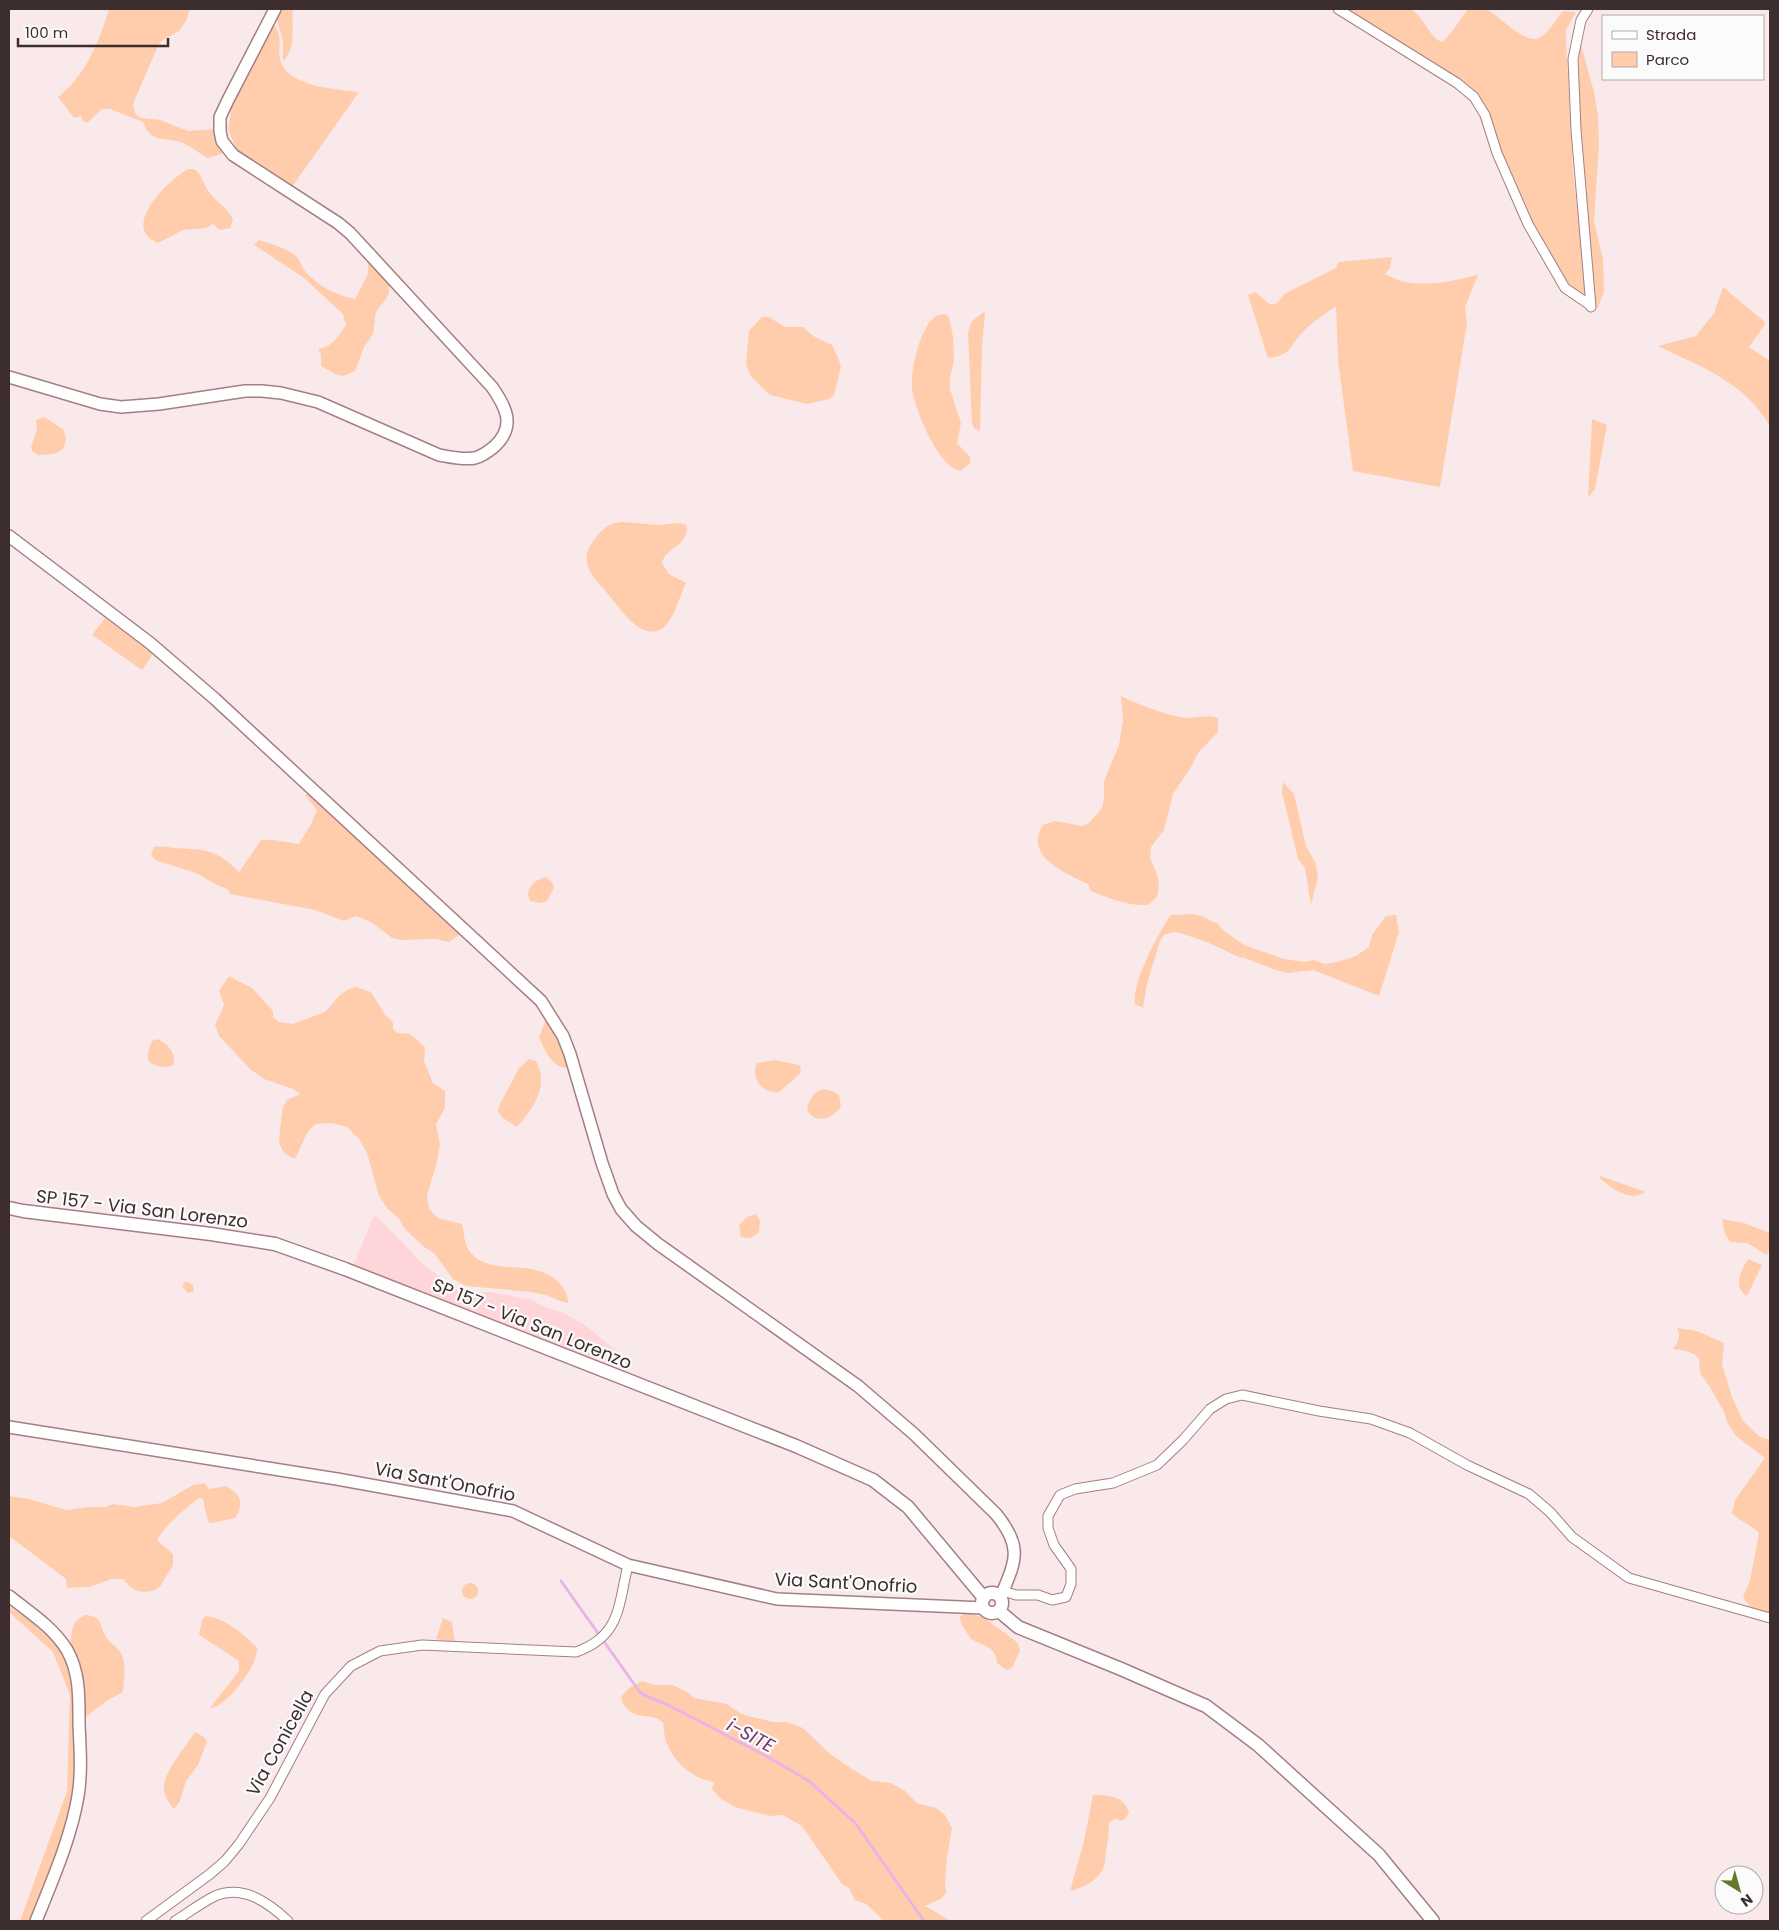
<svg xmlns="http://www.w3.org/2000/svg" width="1779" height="1930" viewBox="0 0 1779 1930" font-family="Poppins,sans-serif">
	<rect width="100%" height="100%" fill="#fae9eb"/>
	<path fill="#fed6da" d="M 373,1217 L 378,1217 L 423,1264 L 453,1287 L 465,1293 L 491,1292 L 529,1299 L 548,1308 L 562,1312 L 585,1325 L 614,1349 L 630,1379 L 351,1271 Z"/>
	<path fill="#ffcdac" d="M 109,9 L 190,9 L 186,21 L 179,31 L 163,40 L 158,46 L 135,99 L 133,106 L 136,115 L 142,118 L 160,120 L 188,131 L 215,129 L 224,153 L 208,158 C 200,154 193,148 185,144 C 166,135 152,146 143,122 L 110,109 L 102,109 L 87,123 L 83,121 L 81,116 L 74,118 L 58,97 C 85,76 99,42 109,9 Z
		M 282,9 L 293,9 C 291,26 297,48 283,61 L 283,41 L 277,20 Z
		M 1342,9 L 1411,9 C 1424,17 1429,37 1442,42 L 1451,33 L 1468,9 C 1474,9 1483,7 1488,10 C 1500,17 1525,44 1539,38 C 1549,33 1556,19 1563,11 L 1576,12 L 1566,30 L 1566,39 L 1573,171 L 1586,290 L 1586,295 L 1579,294 L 1574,290 L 1560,272 L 1530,220 L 1502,155 L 1495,134 L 1470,90 Z
		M 274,25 C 284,39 277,46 280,59 C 286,87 336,89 359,92 L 292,187 L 240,154 L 235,146 L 228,129 L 232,106 Z
		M 1580,41 L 1594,92 L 1598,116 L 1599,144 L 1594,221 L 1603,259 L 1604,292 L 1597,309 L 1594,304 C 1592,273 1591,243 1588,212 C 1582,155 1575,98 1580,41 Z
		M 188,169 L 194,169 C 202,174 202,181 207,189 C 214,201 228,207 233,220 L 230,228 L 220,230 L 213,224 L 206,228 L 183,230 L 158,243 C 119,228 168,180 188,169 Z
		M 259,240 C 268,243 287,248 295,255 C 300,259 301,266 305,271 C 320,288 335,294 355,299 L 368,274 L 368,261 L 390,284 L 388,296 L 376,312 L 373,334 L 364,347 L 355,371 L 344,376 L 337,375 L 321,366 L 321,354 L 318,349 C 333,347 338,336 346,325 L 343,314 L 304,278 L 254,245 Z
		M 1392,257 L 1390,268 L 1385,274 C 1414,291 1447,282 1478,275 L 1465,307 L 1467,323 L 1440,487 L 1353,471 L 1338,361 L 1336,306 C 1325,314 1311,323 1301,334 C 1289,348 1290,356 1268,358 L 1248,295 L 1256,292 C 1267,302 1273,313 1284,294 L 1336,268 L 1338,262 Z
		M 1723,287 L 1766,323 L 1749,347 L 1770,361 L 1770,426 C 1743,381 1703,368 1658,346 L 1696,336 L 1714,313 Z
		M 985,311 L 982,347 L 980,431 L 974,428 L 972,424 L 968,333 L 971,322 Z
		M 945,314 L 949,317 L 953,337 L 954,360 L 950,379 L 950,389 L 961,423 L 957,443 L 970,457 L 970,463 L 961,471 C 938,467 915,410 912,389 C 910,372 920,323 938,315 C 938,315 945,314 945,314 Z
		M 762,317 L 769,317 L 785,327 L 803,327 L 813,336 L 832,345 L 838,357 L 841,367 L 834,395 L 829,399 L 807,404 L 770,395 L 750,375 L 746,364 L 749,331 Z
		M 44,417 L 64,430 L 66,439 L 63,449 L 54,454 L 38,455 L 32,451 L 31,447 L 37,429 L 36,420 Z
		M 1592,419 L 1607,425 L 1595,489 L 1588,498 Z
		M 623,522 L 659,525 L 680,523 L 686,525 C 692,543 665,548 662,563 L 669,574 L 686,583 C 680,595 674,619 664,627 C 643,645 619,607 608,594 C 601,585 589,575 587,563 C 585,551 590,545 597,536 C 605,526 611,523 623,522 Z
		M 105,618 L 153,654 L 142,670 L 92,635 Z
		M 1121,696 C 1136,704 1162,713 1179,717 C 1192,720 1206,713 1218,718 L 1218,732 L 1198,753 L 1190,769 L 1173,794 L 1164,830 L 1151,847 L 1150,858 L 1157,874 L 1159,885 L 1157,897 L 1148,905 C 1127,906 1111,899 1091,891 L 1088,884 C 1065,873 1023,856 1043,825 L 1055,821 L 1082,826 L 1089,823 L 1102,808 L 1104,799 L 1104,781 L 1119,745 L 1123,720 Z
		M 1283,782 L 1294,794 L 1306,846 L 1315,862 L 1318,877 L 1311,905 L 1305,868 L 1298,859 L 1282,792 Z
		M 311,791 L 462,933 L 449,942 L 436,939 L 401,940 L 392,938 L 371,922 L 356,916 L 344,921 L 315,910 L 230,894 L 228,889 L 219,886 L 196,873 L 155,860 L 151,854 L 154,847 C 162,846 167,847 174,848 C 206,850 215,848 239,872 L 261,840 L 274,840 L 299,844 L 311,824 L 317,810 L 305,795 Z
		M 546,877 L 552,882 L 554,888 L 547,901 L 541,903 L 530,901 C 524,888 534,880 546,877 Z
		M 1193,914 L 1202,916 L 1218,924 L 1223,930 L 1244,945 L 1284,959 L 1305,962 L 1314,960 L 1324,964 L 1337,962 L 1356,956 L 1369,947 L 1372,935 L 1386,916 L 1396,915 L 1399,932 L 1379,996 L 1313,970 L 1287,973 L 1276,970 L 1242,957 L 1241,958 L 1207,942 L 1183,934 L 1174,932 L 1164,935 L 1160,941 L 1147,984 L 1143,1008 L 1135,1004 C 1131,984 1159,931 1171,915 Z
		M 229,976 L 252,988 L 273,1011 L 273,1017 L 279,1022 L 293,1024 L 325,1012 L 340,995 L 349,989 L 356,987 L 371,992 L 385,1015 L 393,1022 L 393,1029 L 398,1033 L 410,1034 L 425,1047 L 424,1061 L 433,1083 L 445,1091 L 445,1108 L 436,1124 L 440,1145 L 437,1162 L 427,1195 L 429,1209 L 438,1218 L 462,1224 C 465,1234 463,1244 471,1253 C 491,1277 532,1258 556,1280 C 564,1288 568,1293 568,1303 L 560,1301 L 546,1295 L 531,1292 L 466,1286 L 453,1279 L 434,1253 L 424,1247 L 405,1229 L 399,1219 L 387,1208 L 379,1196 L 367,1153 L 359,1139 L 347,1127 L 332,1123 L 315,1124 L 307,1133 L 297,1155 L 294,1159 L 284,1153 L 279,1143 L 280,1128 L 283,1107 L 287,1100 L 300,1094 L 293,1089 L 264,1079 L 250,1069 L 219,1036 L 215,1025 L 224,1005 L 219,991 Z
		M 546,1019 L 559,1036 L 570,1067 L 565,1068 C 550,1065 545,1050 539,1037 Z
		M 158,1039 C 168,1044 177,1054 173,1065 C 166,1068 155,1067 149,1062 C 146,1055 149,1048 152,1041 Z
		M 529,1059 L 536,1061 C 550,1085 533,1109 517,1127 L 503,1118 L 498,1112 L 499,1106 L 519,1068 Z
		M 774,1060 L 799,1065 L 801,1068 L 800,1074 C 794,1078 782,1091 778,1092 C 762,1094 750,1077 757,1063 Z
		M 823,1089 L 832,1091 L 839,1095 L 841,1106 C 833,1119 816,1125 807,1110 C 809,1100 813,1092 823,1089 Z
		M 1600,1176 L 1646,1192 C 1642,1193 1639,1196 1635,1196 C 1621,1196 1608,1186 1599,1177 Z
		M 756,1214 L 760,1221 L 759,1232 L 751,1238 L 741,1237 L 739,1225 L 747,1217 Z
		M 1722,1219 L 1744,1223 L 1770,1233 L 1770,1246 L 1767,1255 L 1747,1243 L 1730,1242 L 1725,1234 Z
		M 1748,1259 L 1762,1265 L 1747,1296 C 1732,1286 1741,1271 1748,1259 Z
		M 186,1281 L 193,1285 L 194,1291 L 188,1293 L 182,1286 Z
		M 1677,1328 L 1697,1331 L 1724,1343 L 1722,1364 L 1732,1397 L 1743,1421 L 1760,1437 L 1770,1440 L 1770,1614 C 1759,1612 1748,1608 1743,1597 L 1750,1581 L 1759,1533 C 1751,1524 1740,1522 1732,1513 L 1735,1500 L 1765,1458 L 1736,1436 L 1727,1422 L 1724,1412 L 1710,1387 L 1700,1373 L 1699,1358 C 1691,1351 1683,1350 1673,1349 C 1679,1341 1681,1337 1677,1328 Z
		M 204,1483 L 209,1489 L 226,1486 C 241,1495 245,1503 235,1518 L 212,1523 L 208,1522 L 203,1499 L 199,1498 C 184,1510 166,1524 157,1540 L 173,1554 C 174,1570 172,1566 165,1578 C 163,1580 163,1583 161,1585 C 155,1593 139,1594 132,1588 C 129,1586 126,1582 123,1579 L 112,1579 L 89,1587 L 67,1588 L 66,1579 L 9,1536 L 9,1496 L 29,1499 L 66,1510 L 89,1507 L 106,1507 L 113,1504 L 135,1507 L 162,1503 L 193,1485 Z
		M462 1591a8 8 0 1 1 16 0a8 8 0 1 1-16 0Z
		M 9,1606 L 29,1620 L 60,1649 L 70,1673 L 73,1696 L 76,1775 L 72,1809 L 31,1921 L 20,1921 L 67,1791 L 70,1695 L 53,1652 L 9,1612 Z
		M 965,1613 L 983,1617 L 1018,1643 L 1020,1651 L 1012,1668 L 1006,1670 L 997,1663 L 996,1656 L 991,1649 L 971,1639 L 961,1624 L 960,1616 Z
		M 85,1615 C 102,1616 99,1623 105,1635 C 108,1641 114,1645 118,1649 C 128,1660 124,1679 123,1692 L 108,1700 L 84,1718 C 80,1697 64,1643 74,1625 C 76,1620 80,1618 85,1615 Z
		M 206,1616 C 227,1619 244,1634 258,1649 C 256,1654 255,1660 253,1664 C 247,1677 224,1708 210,1708 L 239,1671 L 239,1661 L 199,1635 L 202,1620 Z
		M 443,1618 L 452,1622 L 455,1642 L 436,1639 Z
		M 642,1681 L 655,1685 L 673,1685 L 687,1692 L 694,1698 L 727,1704 L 740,1713 L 748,1716 L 773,1722 L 787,1722 L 803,1728 L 830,1754 L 852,1769 L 872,1781 L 891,1783 L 905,1791 L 917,1803 L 936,1808 L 945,1815 L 952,1828 L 947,1858 L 945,1882 L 946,1893 L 941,1899 L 925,1906 L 951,1921 L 884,1921 L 866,1904 L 855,1900 L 849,1888 L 842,1884 L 802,1826 L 783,1815 L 770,1816 L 735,1807 L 721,1799 L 712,1789 L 714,1782 C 692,1779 671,1760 665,1738 C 664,1733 664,1727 663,1722 C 648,1711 628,1723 621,1697 L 629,1688 Z
		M 195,1732 L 204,1737 L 207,1742 L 198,1765 L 186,1781 L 180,1801 L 174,1809 C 170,1804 165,1798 164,1791 C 161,1774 186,1747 195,1732 Z
		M 1093,1795 C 1109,1795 1124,1796 1129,1812 L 1126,1818 L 1122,1821 L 1115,1819 L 1109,1822 C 1109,1832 1108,1840 1106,1850 C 1105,1855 1106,1861 1104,1866 C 1099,1880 1084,1888 1070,1891 L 1084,1841 Z"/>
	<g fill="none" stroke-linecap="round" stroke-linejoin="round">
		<path stroke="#e7b6e6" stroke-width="3" d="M 561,1581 L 639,1691 L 642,1694 L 670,1706 L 768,1757 L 809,1781 L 856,1824 L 924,1921"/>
		<defs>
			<path id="minor" d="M 1338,9 L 1457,83 L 1474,97 L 1485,115 L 1497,153 L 1528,224 L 1565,288 L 1590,305
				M 1588,9 L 1581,20 L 1573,59 L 1576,130 L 1591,307
				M 1003,1591 L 1016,1595 L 1038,1595 L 1052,1600 L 1066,1597 L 1071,1584 L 1071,1569 L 1054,1545 L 1048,1528 L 1048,1516 L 1060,1495 L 1075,1489 L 1113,1483 L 1157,1465 L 1183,1440 L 1210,1409 L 1226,1399 L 1242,1395 L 1319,1411 L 1371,1419 L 1410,1433 L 1467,1465 L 1529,1494 L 1550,1512 L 1572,1537 L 1629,1578 L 1770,1618
				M 146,1921 L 210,1874 L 225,1861 L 239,1844 L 270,1798 L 325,1694 L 351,1666 L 380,1651 L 422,1645 L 576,1652 C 621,1636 618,1606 628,1565
				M 175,1921 C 188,1913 201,1903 215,1896 C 243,1884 269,1903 288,1921"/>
			<path id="tertiary" d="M 9,377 L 100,404 L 121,407 L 159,404 L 245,391 L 262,391 L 281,393 L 318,402 L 439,455 C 451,457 463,460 475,458 C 483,456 489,451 495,446 C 516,426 506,407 492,387 L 350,233 L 338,223 L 233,155 L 222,141 L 220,131 L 220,117 L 228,100 L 275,9
				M 9,536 L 150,643 L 215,699 L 541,1001 L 563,1036 L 570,1054 L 602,1163 L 613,1194 L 621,1209 L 636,1226 L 658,1244 L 858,1386 L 914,1434 L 996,1514 C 1023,1547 1016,1560 1001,1596
				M 9,1427 L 337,1479 L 513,1511 L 628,1565 L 777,1599 L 983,1608
				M 9,1596 C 29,1612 53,1627 67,1650 C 80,1673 79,1698 79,1724 C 80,1747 82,1772 78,1796 C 71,1838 52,1881 36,1921"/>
			<path id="secondary" d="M 9,1208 L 23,1211 L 211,1234 L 275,1244 L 345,1269 L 796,1446 L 873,1480 L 908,1507 L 984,1598
				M982 1603a10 10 0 1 1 20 0a10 10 0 1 1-20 0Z
				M 999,1611 L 1018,1627 L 1121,1669 L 1206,1706 L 1258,1745 L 1379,1855 L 1433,1921"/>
		</defs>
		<use href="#minor" stroke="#a47f82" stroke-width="11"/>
		<use href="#tertiary" stroke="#a47f82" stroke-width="14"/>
		<use href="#secondary" stroke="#a47f82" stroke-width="15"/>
		<use href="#minor" stroke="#fff" stroke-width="9"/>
		<use href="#tertiary" stroke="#fff" stroke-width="11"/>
		<use href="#secondary" stroke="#fff" stroke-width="12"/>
	</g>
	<g text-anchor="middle" stroke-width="4.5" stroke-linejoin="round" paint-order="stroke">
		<g font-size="18" fill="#3c2d2e" stroke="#fbfbfb">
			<text transform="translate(142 1209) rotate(7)" y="6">SP 157 - Via San Lorenzo</text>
			<text transform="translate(532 1324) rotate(22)" y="6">SP 157 - Via San Lorenzo</text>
			<text transform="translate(445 1482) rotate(11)" y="6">Via Sant'Onofrio</text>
			<text transform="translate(846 1583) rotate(3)" y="6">Via Sant'Onofrio</text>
			<text transform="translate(280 1743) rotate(-61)" y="6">Via Conicella</text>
		</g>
		<g font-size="19" font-style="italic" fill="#703671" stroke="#fbfbfb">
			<text transform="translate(751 1735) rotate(28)" y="7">i-SITE</text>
		</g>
	</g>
	<rect width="1779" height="1930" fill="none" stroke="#3c2d2e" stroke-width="20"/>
	<rect x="1602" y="15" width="162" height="65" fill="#fbfbfb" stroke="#afa9a9"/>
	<rect x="1612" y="31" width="25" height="8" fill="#ffffff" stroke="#afa9a9"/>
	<text x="1646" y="40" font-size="15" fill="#3c2d2e">Strada</text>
	<rect x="1612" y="52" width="25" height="15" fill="#ffcdac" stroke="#afa9a9"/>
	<text x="1646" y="65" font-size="15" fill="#3c2d2e">Parco</text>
	<g transform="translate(1739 1890) rotate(143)"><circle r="24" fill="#fbfbfb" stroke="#afa9a9"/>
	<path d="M0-4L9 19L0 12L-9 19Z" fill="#637829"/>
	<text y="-8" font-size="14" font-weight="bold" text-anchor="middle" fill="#3c2d2e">N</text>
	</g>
	<path d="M18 38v8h150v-8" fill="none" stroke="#3c2d2e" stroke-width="2.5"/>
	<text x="25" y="38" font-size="15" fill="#3c2d2e" stroke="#fbfbfb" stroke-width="4" paint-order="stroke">100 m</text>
</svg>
